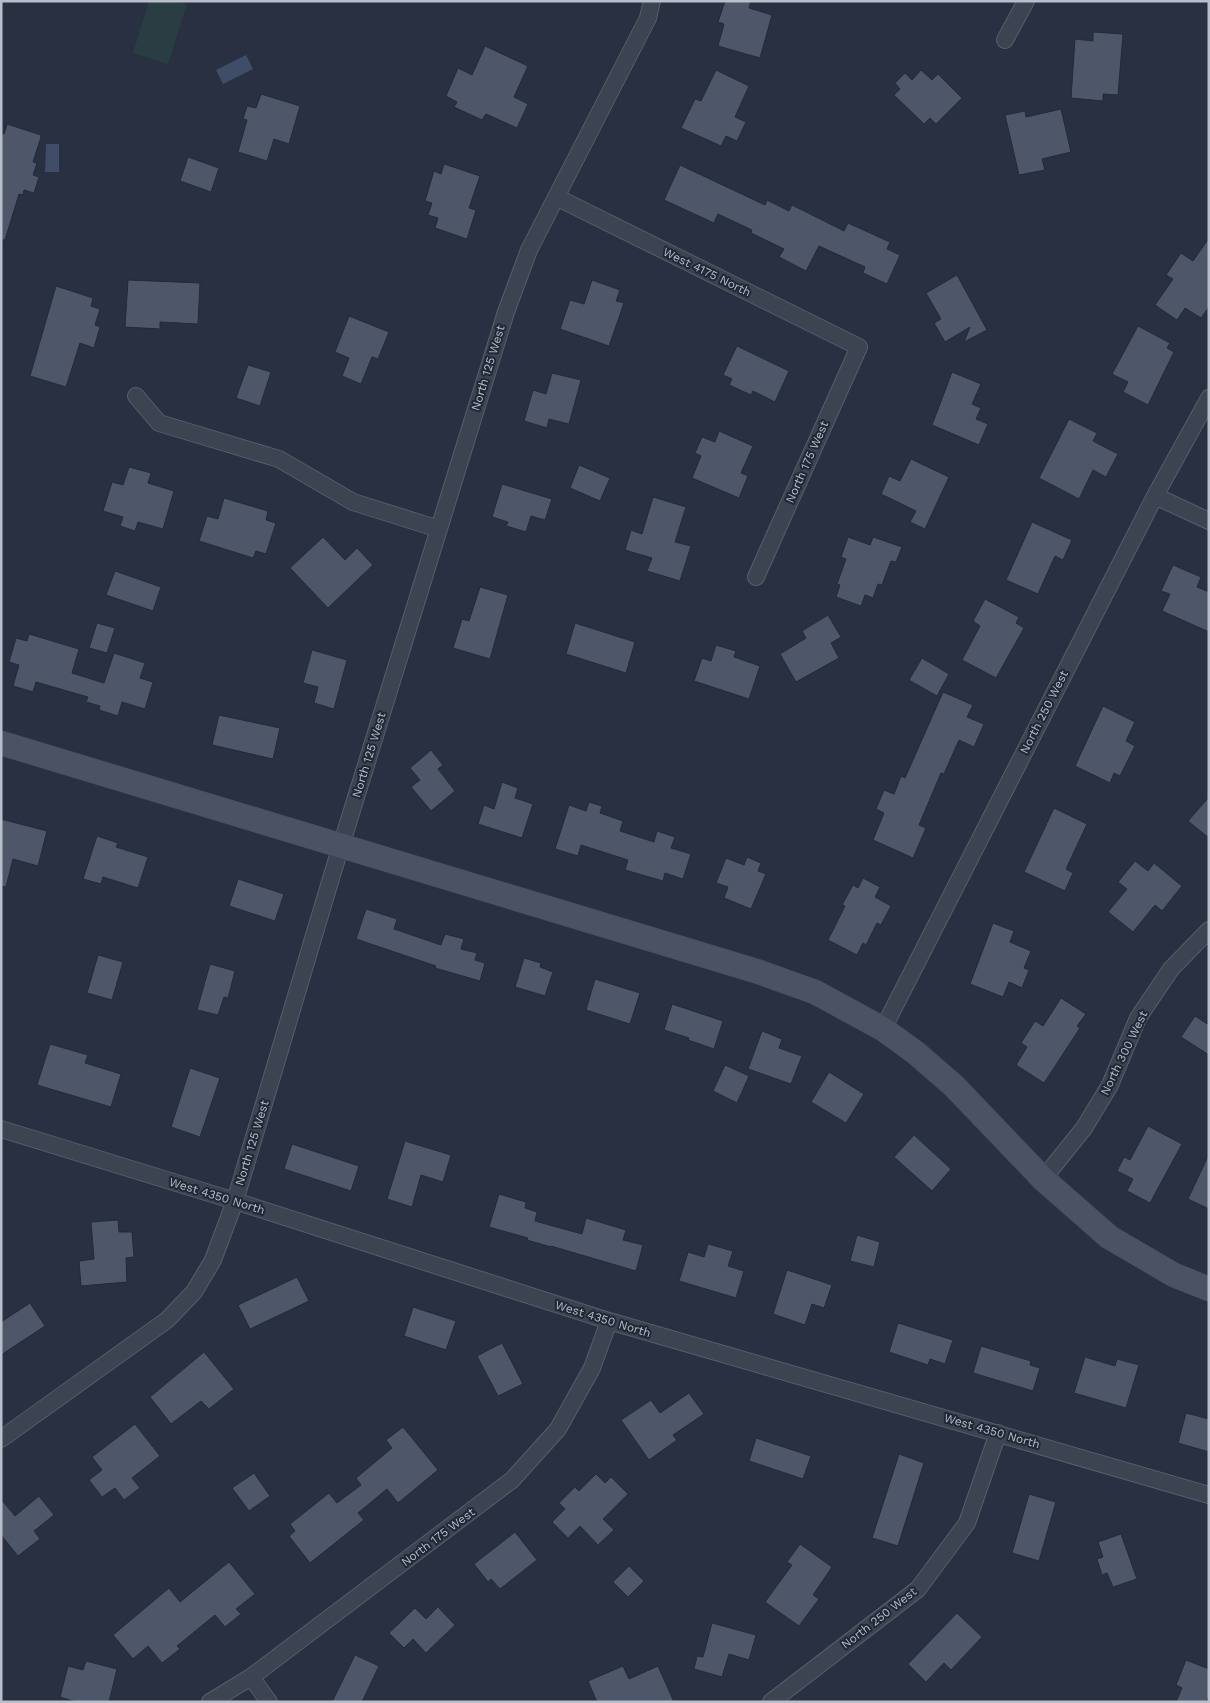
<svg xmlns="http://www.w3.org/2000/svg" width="1210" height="1703" viewBox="0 0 1210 1703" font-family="'Work Sans',sans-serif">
	<rect width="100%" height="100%" fill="#283041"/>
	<path fill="#2a3d42" d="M 149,1 L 179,1 L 187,4 L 168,64 L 133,53 Z"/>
	<path fill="#3f4d69" d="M 246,55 L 253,69 L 223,84 L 216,70 Z
		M 46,144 L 59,144 L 59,172 L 45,172 Z"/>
	<path fill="#4e5769" stroke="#232a38" d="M 725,1 L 751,1 L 749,8 L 772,15 L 760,58 L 718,46 L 724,24 L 718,22 Z
		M 1093,32 L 1123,34 L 1118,95 L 1103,94 L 1103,101 L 1071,98 L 1075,39 L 1093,41 Z
		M 485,46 L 528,66 L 514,97 L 528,104 L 517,128 L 486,114 L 482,120 L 454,107 L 457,102 L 446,96 L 458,68 L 472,75 Z
		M 716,70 L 749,86 L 735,117 L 746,122 L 737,141 L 726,136 L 721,146 L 681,128 L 695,99 L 701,101 Z
		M 921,70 L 932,80 L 938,74 L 962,98 L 936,124 L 930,118 L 924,124 L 894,95 L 900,89 L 895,83 L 905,73 L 912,80 Z
		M 261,94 L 300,106 L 289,144 L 274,139 L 267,161 L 238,152 L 247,120 L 243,119 L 247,106 L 256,108 Z
		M 1061,109 L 1071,152 L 1042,159 L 1045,170 L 1019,175 L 1005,115 L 1025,111 L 1026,117 Z
		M 7,124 L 41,135 L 40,136 L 41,137 L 33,162 L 37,163 L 33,175 L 39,177 L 34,193 L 24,190 L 23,195 L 19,194 L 5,240 L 1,240 L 1,133 L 4,134 Z
		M 188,157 L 219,168 L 211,192 L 180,181 Z
		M 444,164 L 480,176 L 469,208 L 476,210 L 467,239 L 435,228 L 438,218 L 428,215 L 432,203 L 425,201 L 434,171 L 441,174 Z
		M 680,165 L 765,205 L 767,200 L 789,211 L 792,205 L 844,231 L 848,223 L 890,242 L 887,249 L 900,255 L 887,284 L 863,273 L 865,267 L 819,246 L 806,271 L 779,257 L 784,249 L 751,233 L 752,230 L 718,214 L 714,223 L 664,200 Z
		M 1209,238 L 1209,307 L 1201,318 L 1185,308 L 1177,320 L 1155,305 L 1173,279 L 1166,275 L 1181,253 L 1193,261 Z
		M 957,275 L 987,330 L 964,342 L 970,327 L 945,342 L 934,323 L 941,319 L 926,293 Z
		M 128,280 L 200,283 L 198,324 L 160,322 L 160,329 L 125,327 Z
		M 592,280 L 620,290 L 616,301 L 624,303 L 609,346 L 560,329 L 570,300 L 584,304 Z
		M 56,286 L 93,298 L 91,306 L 100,309 L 95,325 L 100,327 L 94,348 L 80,343 L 66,387 L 30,376 Z
		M 349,316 L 389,332 L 378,359 L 372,357 L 361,384 L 342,376 L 349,358 L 335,352 Z
		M 1138,326 L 1170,343 L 1167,348 L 1174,352 L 1148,405 L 1123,392 L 1128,382 L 1112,374 Z
		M 737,346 L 789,371 L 775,402 L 753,391 L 751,395 L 729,385 L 732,379 L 723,375 Z
		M 248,365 L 271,372 L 260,406 L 236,398 Z
		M 952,372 L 981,384 L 972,404 L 981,408 L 976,419 L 988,424 L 979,445 L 932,425 Z
		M 552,373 L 581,380 L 569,424 L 549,419 L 547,428 L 524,421 L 533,390 L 546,394 Z
		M 1069,419 L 1097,433 L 1093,441 L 1118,454 L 1106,477 L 1093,470 L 1079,499 L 1039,478 Z
		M 719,431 L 753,446 L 741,473 L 748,476 L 739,498 L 692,478 L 701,456 L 695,453 L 702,437 L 715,442 Z
		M 911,459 L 949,477 L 925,529 L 910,522 L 916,511 L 881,494 L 889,476 L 900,481 Z
		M 579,465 L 610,478 L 600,501 L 570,488 Z
		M 129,467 L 151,473 L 148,483 L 174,491 L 163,529 L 138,522 L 135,531 L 120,526 L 123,517 L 103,511 L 112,482 L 123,485 Z
		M 502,484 L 552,499 L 545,520 L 531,516 L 526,532 L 506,526 L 508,522 L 492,517 Z
		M 653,497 L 686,507 L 675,542 L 691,546 L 680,581 L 647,571 L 652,558 L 625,550 L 631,530 L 642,534 Z
		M 224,498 L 268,511 L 266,520 L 276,523 L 266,554 L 256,551 L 253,558 L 199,541 L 207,516 L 218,519 Z
		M 1032,522 L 1072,540 L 1063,560 L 1055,556 L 1038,594 L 1006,580 Z
		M 323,537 L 345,560 L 357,548 L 373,565 L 328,608 L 290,568 Z
		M 848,537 L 870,545 L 873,537 L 902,547 L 896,562 L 891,561 L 882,585 L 878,584 L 873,598 L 865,595 L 861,606 L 836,597 L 840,585 L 837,584 L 846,559 L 841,557 Z
		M 1173,565 L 1201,577 L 1197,587 L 1209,592 L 1209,632 L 1162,611 L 1170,594 L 1161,591 Z
		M 115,571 L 161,587 L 153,611 L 106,595 Z
		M 480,587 L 508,595 L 490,659 L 453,648 L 462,619 L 469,621 Z
		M 985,599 L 1019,617 L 1016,623 L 1024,628 L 996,678 L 962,660 L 980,626 L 973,621 Z
		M 828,615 L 841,637 L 831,643 L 839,658 L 796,682 L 780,654 L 806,638 L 802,631 Z
		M 97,623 L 115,628 L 107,653 L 89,648 Z
		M 575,623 L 635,642 L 626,673 L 566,654 Z
		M 29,634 L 79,649 L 72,673 L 104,683 L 114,653 L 145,663 L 140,678 L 153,682 L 145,709 L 122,702 L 118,716 L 99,710 L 100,706 L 86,702 L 88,697 L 36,682 L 33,692 L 13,686 L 19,665 L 9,662 L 16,638 L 27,641 Z
		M 716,645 L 736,651 L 734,657 L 760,666 L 749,699 L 694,681 L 702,658 L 711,661 Z
		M 312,650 L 347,660 L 334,709 L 314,703 L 318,687 L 303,683 Z
		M 922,658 L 949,674 L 937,696 L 909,680 Z
		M 943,692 L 973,705 L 967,717 L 984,724 L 974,747 L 959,740 L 944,774 L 941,773 L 919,825 L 926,828 L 913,858 L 873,840 L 884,813 L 876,809 L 884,790 L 894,794 L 901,776 L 905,778 Z
		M 1103,706 L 1135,722 L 1126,741 L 1135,746 L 1120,776 L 1114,773 L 1110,783 L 1075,766 Z
		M 219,715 L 280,728 L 273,759 L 212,745 Z
		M 431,750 L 443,765 L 438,769 L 455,791 L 431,811 L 411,787 L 420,780 L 410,768 Z
		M 502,782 L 518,788 L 515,798 L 533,804 L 522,838 L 478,824 L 484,805 L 494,809 Z
		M 1209,797 L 1209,838 L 1188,821 Z
		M 589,802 L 602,806 L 600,813 L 623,821 L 620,831 L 654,842 L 657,831 L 675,837 L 671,848 L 691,854 L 683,879 L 665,873 L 663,881 L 625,870 L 628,860 L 581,845 L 578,856 L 555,849 L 569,805 L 586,811 Z
		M 1054,808 L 1087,824 L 1066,869 L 1073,873 L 1065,891 L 1024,872 Z
		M 1,819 L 47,831 L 38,866 L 13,859 L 6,887 L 1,886 Z
		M 97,836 L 118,843 L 116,847 L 148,857 L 138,888 L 103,877 L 101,884 L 83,879 Z
		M 747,857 L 761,863 L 758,871 L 766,874 L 751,909 L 724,898 L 728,887 L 716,883 L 726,858 L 744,865 Z
		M 1135,861 L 1148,871 L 1154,863 L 1182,886 L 1162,911 L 1155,905 L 1133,932 L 1108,912 L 1127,889 L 1118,882 Z
		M 863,878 L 880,887 L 875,897 L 891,906 L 881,925 L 877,923 L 866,945 L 863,943 L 857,955 L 828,940 L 845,906 L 842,905 L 853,885 L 858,888 Z
		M 238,879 L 284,894 L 275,921 L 229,906 Z
		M 366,909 L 397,919 L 394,929 L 441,945 L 445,934 L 464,939 L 461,949 L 477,953 L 475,960 L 485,963 L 480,981 L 435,968 L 436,966 L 356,939 Z
		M 993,923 L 1014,931 L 1010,942 L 1031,951 L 1024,968 L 1029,970 L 1022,988 L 1009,982 L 1003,997 L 970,984 Z
		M 98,955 L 123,962 L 112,1000 L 87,993 Z
		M 524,958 L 541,963 L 540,967 L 553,972 L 545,996 L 515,987 Z
		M 210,964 L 235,971 L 228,998 L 224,997 L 218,1015 L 197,1010 Z
		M 595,979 L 640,993 L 630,1024 L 586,1010 Z
		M 1061,998 L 1086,1014 L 1077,1026 L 1080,1028 L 1044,1083 L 1016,1065 L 1027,1047 L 1021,1043 L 1035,1021 L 1043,1026 Z
		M 672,1004 L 723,1021 L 714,1049 L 688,1040 L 689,1038 L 664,1030 Z
		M 1195,1016 L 1209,1025 L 1209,1055 L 1181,1037 Z
		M 762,1031 L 782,1039 L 779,1048 L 802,1056 L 791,1084 L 748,1069 Z
		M 50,1044 L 88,1055 L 85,1063 L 121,1074 L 111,1107 L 37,1085 Z
		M 725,1065 L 749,1076 L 737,1103 L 713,1091 Z
		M 190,1068 L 220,1078 L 200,1137 L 171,1127 Z
		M 829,1072 L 864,1094 L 846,1123 L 811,1102 Z
		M 1148,1126 L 1182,1144 L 1150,1203 L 1127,1191 L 1133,1179 L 1117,1171 L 1124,1157 L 1130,1160 Z
		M 914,1135 L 951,1169 L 932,1191 L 894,1157 Z
		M 405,1141 L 451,1155 L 443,1182 L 421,1175 L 412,1207 L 387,1199 Z
		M 292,1144 L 359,1166 L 351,1191 L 284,1169 Z
		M 1209,1154 L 1209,1209 L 1188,1199 Z
		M 499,1194 L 526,1202 L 525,1208 L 537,1212 L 535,1221 L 582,1234 L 586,1218 L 626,1230 L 623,1240 L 643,1245 L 636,1271 L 551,1246 L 551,1247 L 527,1240 L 528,1238 L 489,1227 Z
		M 118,1220 L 119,1232 L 132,1232 L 134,1257 L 126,1258 L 127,1282 L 81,1286 L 79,1261 L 94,1259 L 91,1222 Z
		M 857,1235 L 880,1242 L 874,1267 L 850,1261 Z
		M 708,1244 L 733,1251 L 728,1266 L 744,1271 L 736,1298 L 679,1281 L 688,1252 L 704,1257 Z
		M 787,1270 L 832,1285 L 824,1308 L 812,1304 L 805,1325 L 773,1314 Z
		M 297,1277 L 309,1301 L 250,1329 L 238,1305 Z
		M 30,1303 L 45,1326 L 1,1355 L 1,1322 Z
		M 413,1307 L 456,1321 L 446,1350 L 404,1336 Z
		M 898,1323 L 953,1340 L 945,1364 L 930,1359 L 928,1365 L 889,1352 Z
		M 502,1343 L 523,1384 L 498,1396 L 477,1356 Z
		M 981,1346 L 1031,1361 L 1030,1365 L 1040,1368 L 1033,1391 L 973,1373 Z
		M 204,1352 L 234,1389 L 209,1409 L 201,1401 L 171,1424 L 150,1397 Z
		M 1085,1357 L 1115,1366 L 1117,1359 L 1139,1365 L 1126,1408 L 1074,1393 Z
		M 689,1393 L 704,1414 L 673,1435 L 677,1440 L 649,1460 L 621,1420 L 651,1400 L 660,1413 Z
		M 1186,1413 L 1209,1419 L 1209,1452 L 1178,1443 Z
		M 135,1424 L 160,1456 L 132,1478 L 140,1488 L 124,1500 L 115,1488 L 102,1497 L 89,1480 L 102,1470 L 92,1457 Z
		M 403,1427 L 438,1470 L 398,1503 L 387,1489 L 358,1513 L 364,1520 L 310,1563 L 289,1536 L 295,1531 L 290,1524 L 329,1493 L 337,1503 L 361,1485 L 356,1478 L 392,1448 L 386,1440 Z
		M 756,1438 L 811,1456 L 803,1479 L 749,1461 Z
		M 899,1454 L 924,1463 L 898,1546 L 872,1538 Z
		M 254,1473 L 270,1496 L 249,1511 L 232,1488 Z
		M 596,1474 L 605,1483 L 611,1477 L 628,1494 L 603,1519 L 614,1530 L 598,1545 L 580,1526 L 568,1538 L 552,1522 L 565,1509 L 559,1503 L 575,1487 L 579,1491 Z
		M 1029,1494 L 1056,1502 L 1039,1561 L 1012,1553 Z
		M 39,1496 L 54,1515 L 34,1531 L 40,1539 L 18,1556 L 1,1535 L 1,1499 L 15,1516 Z
		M 515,1532 L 537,1560 L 500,1589 L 491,1579 L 488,1582 L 474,1564 Z
		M 1121,1534 L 1137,1579 L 1113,1587 L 1107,1573 L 1102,1575 L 1097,1559 L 1103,1557 L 1098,1542 Z
		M 800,1544 L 832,1567 L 813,1595 L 819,1599 L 799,1626 L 765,1602 L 792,1565 L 787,1562 Z
		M 229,1562 L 255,1594 L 236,1609 L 241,1614 L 225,1627 L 215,1615 L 177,1646 L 180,1649 L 162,1663 L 148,1646 L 133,1659 L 113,1635 L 169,1588 L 180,1602 Z
		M 629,1566 L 644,1581 L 628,1597 L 613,1582 Z
		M 438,1607 L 455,1625 L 426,1653 L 413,1639 L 404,1648 L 389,1633 L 415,1608 L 426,1619 Z
		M 957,1613 L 982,1637 L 951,1670 L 944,1663 L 926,1682 L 908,1664 Z
		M 712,1623 L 756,1635 L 749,1660 L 729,1654 L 722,1677 L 694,1669 L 697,1656 L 703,1657 Z
		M 355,1655 L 379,1666 L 362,1702 L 332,1702 Z
		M 1186,1660 L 1209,1669 L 1209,1696 L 1206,1702 L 1176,1702 L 1182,1688 L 1176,1685 Z
		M 86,1661 L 117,1669 L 109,1702 L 76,1702 L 60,1697 L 68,1666 L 83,1670 Z
		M 623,1666 L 629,1679 L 658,1666 L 674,1702 L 597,1702 L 588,1681 Z"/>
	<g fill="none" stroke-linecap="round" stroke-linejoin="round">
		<defs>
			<path id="street" d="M 1005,40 L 1026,1
				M 556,197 L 859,347 L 756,577
				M 136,396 L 159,423 L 279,459 L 353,502 L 439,529
				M 1155,496 L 1209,521
				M 883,1029 L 1155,496 L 1209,398
				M 1,1129 L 235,1201 L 609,1321 L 1209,1495
				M 1043,1179 L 1084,1128 L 1110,1085 L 1138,1018 L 1171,969 L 1209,930
				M 1,1439 L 167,1320 L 194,1292 L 213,1260 L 235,1201 L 332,875 L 506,312 L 529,250 L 648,18 L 652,1
				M 251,1677 L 269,1702
				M 210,1702 L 251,1677 L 512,1480 L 558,1429 L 592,1368 L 609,1321
				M 771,1702 L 918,1589 L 967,1523 L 998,1433"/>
			<path id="secondary" d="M 1,743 L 756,971 L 815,992 L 883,1029 L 916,1053 L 954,1086 L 1043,1179 L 1109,1237 L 1174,1275 L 1209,1289"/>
		</defs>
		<use href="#street" stroke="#575e6b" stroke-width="18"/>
		<use href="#secondary" stroke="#464c5a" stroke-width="25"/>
		<use href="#street" stroke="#3c4351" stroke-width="16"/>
		<use href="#secondary" stroke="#4a5263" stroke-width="24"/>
	</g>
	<g text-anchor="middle" stroke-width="4" stroke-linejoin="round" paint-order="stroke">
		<g font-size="12" fill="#b9becb" stroke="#202836">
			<text transform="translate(707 272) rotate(26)" y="4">West 4175 North</text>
			<text transform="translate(488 368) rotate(-73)" y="4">North 125 West</text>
			<text transform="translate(807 462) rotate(-66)" y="4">North 175 West</text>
			<text transform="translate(1044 712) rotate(-63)" y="4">North 250 West</text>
			<text transform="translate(369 755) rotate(-73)" y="4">North 125 West</text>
			<text transform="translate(1124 1053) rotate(-64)" y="4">North 300 West</text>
			<text transform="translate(252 1143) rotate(-73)" y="4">North 125 West</text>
			<text transform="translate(217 1196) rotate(17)" y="4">West 4350 North</text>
			<text transform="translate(603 1319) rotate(17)" y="4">West 4350 North</text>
			<text transform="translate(992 1431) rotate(16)" y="4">West 4350 North</text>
			<text transform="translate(438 1537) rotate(-37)" y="4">North 175 West</text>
			<text transform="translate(879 1618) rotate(-38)" y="4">North 250 West</text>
		</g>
	</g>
	<rect width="1210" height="1703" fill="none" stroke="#b9becb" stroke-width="5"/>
</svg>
